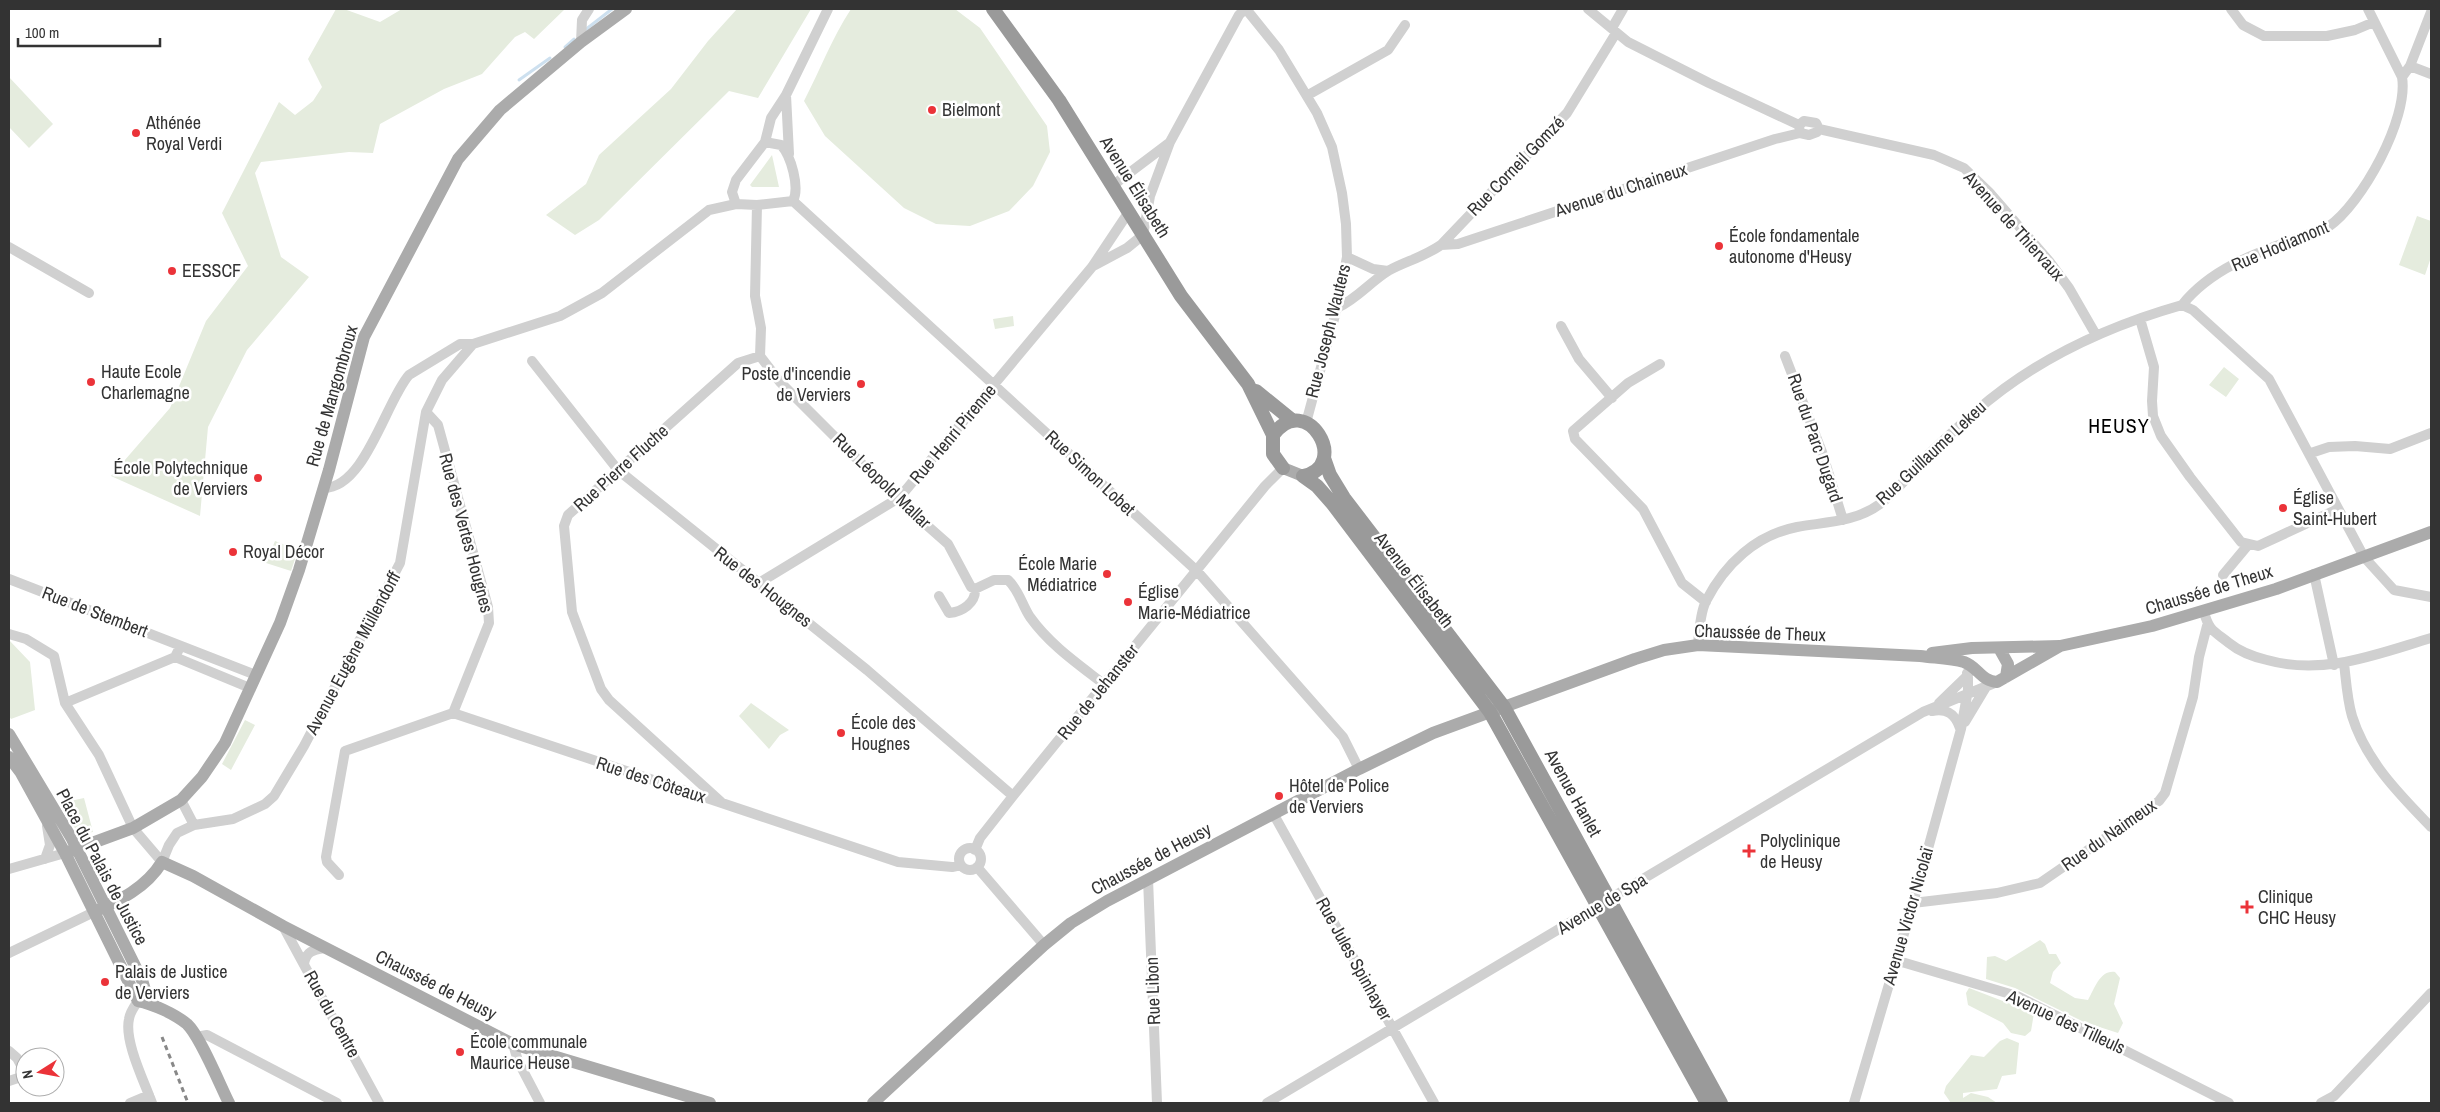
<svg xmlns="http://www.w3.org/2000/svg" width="2440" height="1112" viewBox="0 0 2440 1112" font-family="'Archivo Narrow',sans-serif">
	<rect width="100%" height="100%" fill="#fff"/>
	<path fill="#e5ecde" d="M 336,9 L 344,9 L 380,22 L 402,9 L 565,9 L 534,39 L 525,32 L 515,37 L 482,74 L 444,89 L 380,124 L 373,153 L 349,152 L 261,162 L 255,173 L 281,257 L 309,277 L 247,350 L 208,427 L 200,516 L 111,476 L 170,408 L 206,321 L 248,266 L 222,213 L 279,102 L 295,115 L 313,101 L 322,87 L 308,59 Z
		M 737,9 L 811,9 L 758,98 L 729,91 L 599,220 L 575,235 L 546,215 L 586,184 L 599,155 L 671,89 L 708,41 Z
		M 851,9 L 955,9 L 980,28 L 1047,126 L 1050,152 L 1033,186 L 1009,211 L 970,226 L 936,224 L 904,208 L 825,136 L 804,101 C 820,70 832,38 851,9 Z
		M 9,77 L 53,124 L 29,148 L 9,127 Z
		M 772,155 L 779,187 L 752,187 L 750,185 Z
		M 2417,216 L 2431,221 L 2431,257 L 2425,275 L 2399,265 Z
		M 1013,316 L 1014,326 L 995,329 L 993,319 Z
		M 2224,367 L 2239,379 L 2226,397 L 2209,385 Z
		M 275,541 L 298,550 L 291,571 L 266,563 Z
		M 9,640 L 30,662 L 35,710 L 11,719 L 9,716 Z
		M 751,703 L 789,730 L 780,735 L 769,749 L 739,716 Z
		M 245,720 L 255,725 L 231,770 L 222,764 Z
		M 84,798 L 93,832 L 79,834 L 62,809 L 71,806 L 70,801 Z
		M 2040,940 L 2045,944 L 2049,954 L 2056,954 L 2061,963 L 2053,972 L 2050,983 L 2075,998 L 2088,1000 C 2095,988 2100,970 2115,972 L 2120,978 L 2114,1004 L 2123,1023 L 2118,1033 L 2084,1022 L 2015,988 L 1986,979 L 1987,957 L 1995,956 L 2006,961 Z
		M 1969,988 L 2034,1013 L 2031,1031 L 2025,1036 L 2011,1033 L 2003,1023 L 1968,1005 L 1966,993 Z
		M 2007,1038 L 2019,1043 L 2016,1074 L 2002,1076 L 1997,1089 L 1963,1093 L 1963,1098 L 1971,1093 L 1988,1097 L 1997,1103 L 1951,1103 L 1944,1093 L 1946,1086 L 1971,1055 L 1984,1057 L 2000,1041 Z"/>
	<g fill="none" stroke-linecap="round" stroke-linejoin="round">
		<path stroke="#cde0ef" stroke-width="3" d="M 585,30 L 612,9
			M 565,47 L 574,39
			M 519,80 L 550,58"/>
		<path stroke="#d0d0d0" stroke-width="10" d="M 1246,9 L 1279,50 L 1317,113 L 1332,147 L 1342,193 L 1346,224 L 1347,257 L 1337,308 L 1306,423
			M 1588,9 L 1628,42 L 1709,83 L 1799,125
			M 2231,9 L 2243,25 L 2264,36 L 2327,36 L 2355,30 L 2374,22
			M 1612,28 L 1623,9
			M 581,42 L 582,20 L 589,9
			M 2410,66 L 2431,74
			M 2402,77 L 2410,66 L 2431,12
			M 786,95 L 789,154
			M 1308,95 L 1388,50 L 1405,25
			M 1804,121 L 1816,123 L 1819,129 L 1817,132 L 1809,135 L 1800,133 L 1799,125 Z
			M 1819,129 L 1934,155 L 1964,168 L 1989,192 L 2049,261 L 2069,288 L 2096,335
			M 765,142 L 771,118 L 786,95 L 828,9
			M 1112,186 L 1169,143
			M 793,201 L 1197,571 L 1343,737 L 1359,769
			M 736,204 L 732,192 L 736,180 L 765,142 L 781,145 C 791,156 800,187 793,201
			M 757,205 L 755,296 L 761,328 L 760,356 L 780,382 L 897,499 L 948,544 L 971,587 L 975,589 L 994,580 L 1008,580 C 1019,590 1022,605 1030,617 C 1050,645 1078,664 1105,685
			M 1441,245 L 1458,244 L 1775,139 L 1800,133
			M 9,247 L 89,293
			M 1347,257 L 1373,269 L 1388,271
			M 1095,265 L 1127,248 L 1143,235 L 1150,196 L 1170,142 L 1239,15 L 1245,9
			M 2182,305 C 2218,260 2277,247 2328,227 C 2362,204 2409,118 2402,77 L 2368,9
			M 2182,305 L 2193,310 L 2269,379 L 2364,557 L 2394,590 L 2431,597
			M 1337,308 C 1357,299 1370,282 1388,271 C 1406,261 1422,258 1441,245 L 1567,113 L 1616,33
			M 2140,319 L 2154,367 L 2152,401 L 2153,416 L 2161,436 L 2190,477 L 2241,542 L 2258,546 L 2338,509
			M 1561,326 L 1579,359 L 1612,398
			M 1785,356 L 1822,452 L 1843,520
			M 532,361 L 618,470 L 867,670 L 1013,796
			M 1660,364 L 1628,383 L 1573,431 L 1575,439 L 1643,509 L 1682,583 L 1706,602
			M 426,412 L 438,425 L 488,607 L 489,623 L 453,713
			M 2311,453 L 2329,447 L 2355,446 L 2390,449 L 2431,433
			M 324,488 C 365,488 386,401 409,375 L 460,344 L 473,344
			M 2314,574 L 2334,665
			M 2223,575 L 2248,545
			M 9,579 L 256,675
			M 759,583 L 897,499 L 905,491 L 1092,267 L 1128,213
			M 939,596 L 949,613 C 962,612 976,603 975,589
			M 2204,612 C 2209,631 2214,631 2229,643 C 2240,652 2254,657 2267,660 C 2324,676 2377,654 2431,638
			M 9,634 L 26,639 L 54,656 L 65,703 L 99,755 L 133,828 L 162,862 L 169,845 L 177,833 L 194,825 L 233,819 L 265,804 L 274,796 L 304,746 L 400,563 L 426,412 L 442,380 L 473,344 L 560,316 L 602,293 L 709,210 L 736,204 L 757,205 L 793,201
			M 1698,645 C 1699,632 1700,613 1706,601 C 1725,564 1756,535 1797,527 C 1825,522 1856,522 1880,504 C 1898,490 1910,474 1925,458 C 1941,442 1958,427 1975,412 C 2034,360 2108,326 2182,305
			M 175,657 L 250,688
			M 2344,663 C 2346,680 2347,699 2352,716 C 2366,761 2399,794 2431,827
			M 65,703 L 175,657 L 180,647
			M 1939,703 L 1968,675 L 1967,673
			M 1932,711 C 1947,708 1955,714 1960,728
			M 1965,722 L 1986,687
			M 181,800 L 194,825
			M 721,802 L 609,700 L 601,689 L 572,612 L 564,526 L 568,515 L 738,363 L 760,356
			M 1274,815 L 1434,1103
			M959 859a11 11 0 1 1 22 0a11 11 0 1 1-22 0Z
			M 975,850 L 980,838 L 1013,796 L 1265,486 L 1283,468
			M 45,859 L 50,845 L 47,826
			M 977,867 L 1044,945
			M 9,869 L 65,853
			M 339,875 L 327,862 L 326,857 L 345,751 L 453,713 L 898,862 L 952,867 L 961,865
			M 1148,879 L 1157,1103
			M 1913,903 L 1997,893 L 2040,883 L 2159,801 L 2165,793 L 2193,697 L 2199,657 L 2207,626
			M 283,926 L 379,1103
			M 9,953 L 94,912
			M 1895,960 L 2017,996 L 2229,1103
			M 304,964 C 306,951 313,950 325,948
			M 138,1001 C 134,1007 130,1012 129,1019 C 124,1041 144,1081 152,1103
			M 196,1037 L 207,1035 L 337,1103
			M 513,1044 L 518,1061 L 540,1103
			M 9,1051 L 17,1058 L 25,1073
			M 9,1081 L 18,1078
			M 130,1103 L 149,1095
			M 1267,1103 L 1923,712 L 1997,682
			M 1854,1103 L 1913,903 L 1961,729 L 1968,690 L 1968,675 L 1972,667
			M 2321,1103 L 2334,1096 L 2431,993"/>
		<path stroke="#ababab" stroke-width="12" d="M 1283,468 L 1303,476
			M 1999,648 L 2008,664 L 2006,677
			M 1932,653 L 1972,648 L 2060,646 L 2152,626 L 2276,589 L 2431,532
			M 9,734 L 72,839 L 142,980 L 149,1003
			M 9,757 L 21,773 L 65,853 L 138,1001 C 153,1004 175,1014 187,1024 C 200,1036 220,1085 229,1103
			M 65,853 L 133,828 L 181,800 L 202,777 L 225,743 L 280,623 L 299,570 L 329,470 L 364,337 L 458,159 L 500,110 L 581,42 L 626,9
			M 94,912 C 120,900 146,888 162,862 L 193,876 L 283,926 L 513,1044 L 710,1103
			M 873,1103 L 1044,945 L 1071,923 L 1107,901 L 1359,769 L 1433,733 L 1635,659 L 1664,650 L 1698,645 L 1920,656 C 1934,658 1950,658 1964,662 C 1978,667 1981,681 1997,682 L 2060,646"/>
		<path stroke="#9a9a9a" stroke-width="14" d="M 993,9 L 1059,100 L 1181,296 L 1248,384 L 1273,435
			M 1256,391 L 1293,421
			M 1324,458 L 1330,475 L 1344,498 L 1504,707 L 1721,1103
			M 1283,468 L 1273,454 L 1273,435 C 1306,389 1352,466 1303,476
			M 1303,476 L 1317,486 L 1332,503 L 1490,712 L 1707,1103"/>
		<path stroke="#888" stroke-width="3" stroke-dasharray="5 4" stroke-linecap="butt" d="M 162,1037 L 188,1103"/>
	</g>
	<g fill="#eb3339" stroke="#fff" stroke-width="2">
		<circle cx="932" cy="110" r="5"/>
		<circle cx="136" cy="133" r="5"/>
		<circle cx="1719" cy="246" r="5"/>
		<circle cx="172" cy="271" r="5"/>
		<circle cx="91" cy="382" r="5"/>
		<circle cx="861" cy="384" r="5"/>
		<circle cx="258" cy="478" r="5"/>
		<circle cx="2283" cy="508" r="5"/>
		<circle cx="233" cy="552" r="5"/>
		<circle cx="1107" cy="574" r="5"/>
		<circle cx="1128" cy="602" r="5"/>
		<circle cx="841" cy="733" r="5"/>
		<circle cx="1279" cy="796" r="5"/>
		<path d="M1746.5 843.5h5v5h5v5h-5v5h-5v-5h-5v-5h5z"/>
		<path d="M2244.5 899.5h5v5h5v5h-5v5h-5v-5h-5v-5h5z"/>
		<circle cx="105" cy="982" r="5"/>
		<circle cx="460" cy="1052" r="5"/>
	</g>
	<g text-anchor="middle" stroke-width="5" stroke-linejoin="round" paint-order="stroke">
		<g font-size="18" fill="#333" stroke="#fff" text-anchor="start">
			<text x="942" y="116">Bielmont</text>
			<text x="146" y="129">Athénée<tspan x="146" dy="21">Royal Verdi</tspan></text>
			<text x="1729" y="242">École fondamentale<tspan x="1729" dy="21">autonome d'Heusy</tspan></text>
			<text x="182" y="277">EESSCF</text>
			<text x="101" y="378">Haute Ecole<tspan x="101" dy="21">Charlemagne</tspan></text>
			<text x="851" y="380" text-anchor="end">Poste d'incendie<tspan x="851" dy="21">de Verviers</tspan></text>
			<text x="248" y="474" text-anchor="end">École Polytechnique<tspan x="248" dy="21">de Verviers</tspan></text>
			<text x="2293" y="504">Église<tspan x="2293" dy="21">Saint-Hubert</tspan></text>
			<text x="243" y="558">Royal Décor</text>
			<text x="1097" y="570" text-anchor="end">École Marie<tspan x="1097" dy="21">Médiatrice</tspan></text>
			<text x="1138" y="598">Église<tspan x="1138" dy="21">Marie-Médiatrice</tspan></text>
			<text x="851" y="729">École des<tspan x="851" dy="21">Hougnes</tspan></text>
			<text x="1289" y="792">Hôtel de Police<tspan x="1289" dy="21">de Verviers</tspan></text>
			<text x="1760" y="847">Polyclinique<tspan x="1760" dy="21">de Heusy</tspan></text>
			<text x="2258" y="903">Clinique<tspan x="2258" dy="21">CHC Heusy</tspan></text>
			<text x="115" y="978">Palais de Justice<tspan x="115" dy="21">de Verviers</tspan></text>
			<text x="470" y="1048">École communale<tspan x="470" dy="21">Maurice Heuse</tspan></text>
		</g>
		<g font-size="18" fill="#333" stroke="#fff">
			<text transform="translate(1516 166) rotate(-46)" y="6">Rue Corneil Gomzé</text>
			<text transform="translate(1135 187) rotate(58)" y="6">Avenue Élisabeth</text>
			<text transform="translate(1621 190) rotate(-18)" y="6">Avenue du Chaineux</text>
			<text transform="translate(2014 226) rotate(48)" y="6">Avenue de Thiervaux</text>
			<text transform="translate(2280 246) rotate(-23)" y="6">Rue Hodiamont</text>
			<text transform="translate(1328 331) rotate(-76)" y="6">Rue Joseph Wauters</text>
			<text transform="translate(332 396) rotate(-74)" y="6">Rue de Mangombroux</text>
			<text transform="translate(953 434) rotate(-50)" y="6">Rue Henri Pirenne</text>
			<text transform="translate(1815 438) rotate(71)" y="6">Rue du Parc Dugard</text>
			<text transform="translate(1931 453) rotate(-43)" y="6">Rue Guillaume Lekeu</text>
			<text transform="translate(621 468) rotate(-42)" y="6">Rue Pierre Fluche</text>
			<text transform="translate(1090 473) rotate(43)" y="6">Rue Simon Lobet</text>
			<text transform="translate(882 481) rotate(44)" y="6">Rue Léopold Mallar</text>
			<text transform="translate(466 533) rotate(75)" y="6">Rue des Vertes Hougnes</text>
			<text transform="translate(1414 580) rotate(52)" y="6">Avenue Élisabeth</text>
			<text transform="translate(763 587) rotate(38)" y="6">Rue des Hougnes</text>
			<text transform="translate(2209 590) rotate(-17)" y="6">Chaussée de Theux</text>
			<text transform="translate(95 612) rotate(21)" y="6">Rue de Stembert</text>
			<text transform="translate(1760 633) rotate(2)" y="6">Chaussée de Theux</text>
			<text transform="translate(353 653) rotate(-62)" y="6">Avenue Eugène Müllendorff</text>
			<text transform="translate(1098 692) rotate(-51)" y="6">Rue de Jehanster</text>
			<text transform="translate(651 780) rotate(18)" y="6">Rue des Côteaux</text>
			<text transform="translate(1573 793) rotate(61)" y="6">Avenue Hanlet</text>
			<text transform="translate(2109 835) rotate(-35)" y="6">Rue du Naimeux</text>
			<text transform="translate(1151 859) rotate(-28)" y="6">Chaussée de Heusy</text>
			<text transform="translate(102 867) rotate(62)" y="6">Place du Palais de Justice</text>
			<text transform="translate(1602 904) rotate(-31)" y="6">Avenue de Spa</text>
			<text transform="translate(1908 916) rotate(-74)" y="6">Avenue Victor Nicolaï</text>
			<text transform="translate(1354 959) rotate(61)" y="6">Rue Jules Spinhayer</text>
			<text transform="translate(436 985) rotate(27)" y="6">Chaussée de Heusy</text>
			<text transform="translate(1153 991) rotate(-92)" y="6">Rue Libon</text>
			<text transform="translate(332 1014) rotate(61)" y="6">Rue du Centre</text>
			<text transform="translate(2066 1022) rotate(25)" y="6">Avenue des Tilleuls</text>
		</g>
		<g font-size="20" letter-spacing="1" fill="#000" stroke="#fff">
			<text x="2119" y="433">HEUSY</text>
		</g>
	</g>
	<rect width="2440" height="1112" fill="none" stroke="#333333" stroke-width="20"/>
	<g transform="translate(40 1072) rotate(259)"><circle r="24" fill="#ffffff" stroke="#adadad"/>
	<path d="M0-4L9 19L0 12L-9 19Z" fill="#eb3339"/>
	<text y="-8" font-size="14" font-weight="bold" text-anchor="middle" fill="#333333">N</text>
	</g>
	<path d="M18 38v8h142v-8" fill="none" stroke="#333333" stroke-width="2.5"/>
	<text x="25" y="38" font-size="15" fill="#333333" stroke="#ffffff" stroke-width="4" paint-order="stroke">100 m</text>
</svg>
